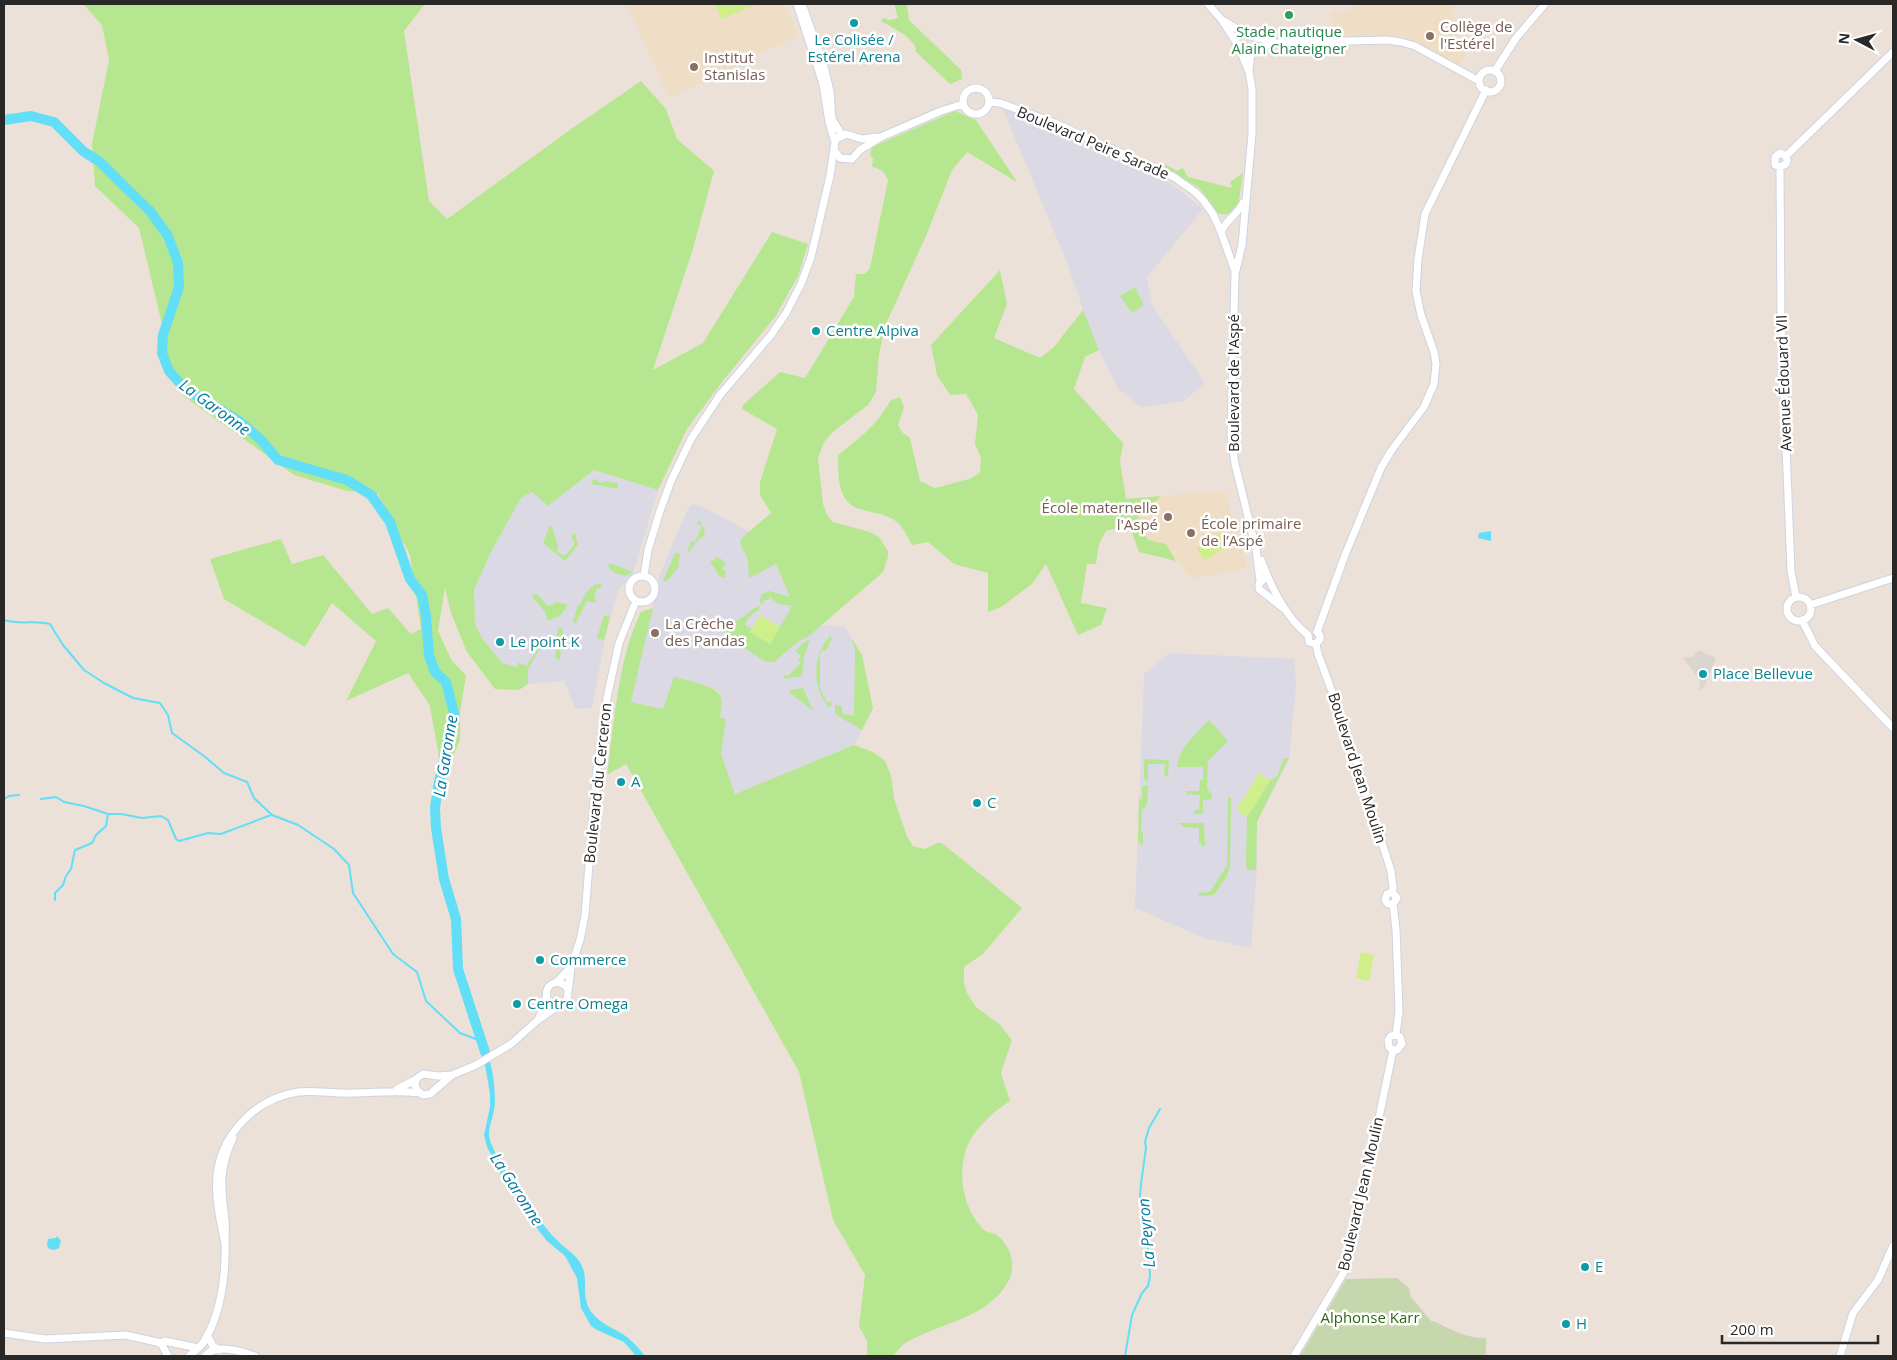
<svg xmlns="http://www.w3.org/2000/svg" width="1897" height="1360" viewBox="0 0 1897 1360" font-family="'Open Sans',sans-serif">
	<rect width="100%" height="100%" fill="#ece1d8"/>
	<path fill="#dbd9e3" d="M 1002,107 L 1059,129 L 1173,185 L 1203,209 L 1147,277 L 1152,305 L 1205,383 L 1184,401 L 1141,407 L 1118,389 L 1092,336 L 1068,265 Z
		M 594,470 L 658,490 L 633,574 L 618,591 L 605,638 L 592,708 L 583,709 L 575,708 L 564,681 L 528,684 L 528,669 L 502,663 L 482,638 L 475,624 L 474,590 L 490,554 L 521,498 L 532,492 L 548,506 Z
		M 693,504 L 705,508 L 750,532 L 778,567 L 790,597 L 817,622 L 822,625 L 845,627 L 862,655 L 873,708 L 854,745 L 735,794 L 721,754 L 726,720 L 720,717 L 722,702 L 721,694 L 715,689 L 674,677 L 663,709 L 631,702 L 660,574 L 688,508 Z
		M 1169,653 L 1294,659 L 1296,685 L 1289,760 L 1257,822 L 1257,868 L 1251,948 L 1204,938 L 1135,908 L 1144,674 Z"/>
	<path fill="#efddc5" d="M 627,4 L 785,4 L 798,36 L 669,98 Z
		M 1358,4 L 1451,4 L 1466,56 L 1458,66 L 1418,42 L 1396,35 L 1330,37 L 1332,12 L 1354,10 Z
		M 1225,491 L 1247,567 L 1237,571 L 1192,578 L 1176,561 L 1166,544 L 1148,540 L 1140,527 L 1138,516 L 1161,496 Z"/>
	<path fill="#b6e790" d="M 83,4 L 425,4 L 404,31 L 429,201 L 447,219 L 574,127 L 641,81 L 666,109 L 677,139 L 714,171 L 692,252 L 653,370 L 703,343 L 772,232 L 808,244 L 798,276 L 775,317 L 722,382 L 687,429 L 658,490 L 594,470 L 548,506 L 532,492 L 521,498 L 490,554 L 474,590 L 475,624 L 482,638 L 502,663 L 517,667 L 519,662 L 526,666 L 545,639 L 543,638 L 547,637 L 528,669 L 528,684 L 519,690 L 495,689 L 467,652 L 451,613 L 445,588 L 438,631 L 452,661 L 466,675 L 460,712 L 460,740 L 443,779 L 430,706 L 408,673 L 346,701 L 376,641 L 332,603 L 305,647 L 224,599 L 210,559 L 281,539 L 292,564 L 323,555 L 372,614 L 388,608 L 411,634 L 421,629 L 410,555 L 378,494 L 347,491 L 294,475 L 185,397 L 168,375 L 159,353 L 163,328 L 139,228 L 95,186 L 92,144 L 109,60 L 102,25 Z
		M 894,4 L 907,4 L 909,20 L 961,70 L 962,79 L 950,84 L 915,51 L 916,49 L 914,44 L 905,35 L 881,21 L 883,18 L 890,20 L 898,18 Z
		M 955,111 L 976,120 L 1017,182 L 967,152 L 952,170 L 926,236 L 885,326 L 879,355 L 876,392 L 868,405 L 834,431 L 824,442 L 818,458 L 823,504 L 827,515 L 833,522 L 870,532 L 879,537 L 888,551 L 888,557 L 883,572 L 809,636 L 799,641 L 774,662 L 766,662 L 729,638 L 714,620 L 715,619 C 721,620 729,622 735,621 C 744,619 750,609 759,606 L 759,610 C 753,613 747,618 745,625 L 752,629 L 750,632 L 770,644 L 792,606 L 778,604 L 770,597 L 768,600 L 764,600 L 762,605 L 760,603 L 761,595 L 769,591 L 790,597 L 776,564 L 749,578 L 748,560 L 740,543 L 742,538 L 771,513 L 760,495 L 760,482 L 777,429 L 742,409 L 743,405 L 780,372 L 805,378 L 854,297 L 856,274 L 865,274 L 870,268 L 888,180 C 885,172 880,168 872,167 L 873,159 L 870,155 L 872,147 Z
		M 1165,164 L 1177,171 L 1183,168 L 1188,177 L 1232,188 L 1230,182 L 1243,173 L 1238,207 C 1232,213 1227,216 1218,213 L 1199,188 L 1165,167 Z
		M 1000,270 L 1007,304 L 994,338 L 1040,358 L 1053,348 L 1083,310 L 1099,350 L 1085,357 L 1074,389 L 1123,443 L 1120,461 L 1126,499 L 1161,496 L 1138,516 L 1140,527 L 1148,540 L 1166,544 L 1176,561 L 1139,552 L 1132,533 L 1125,526 L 1106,531 L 1099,544 L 1096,564 L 1087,564 L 1081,603 L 1107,608 L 1101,625 L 1078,635 L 1046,564 L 1032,584 L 1001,607 L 988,612 L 988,573 L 954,564 L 928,542 L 912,545 C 908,538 903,527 897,522 C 883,512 875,514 860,509 C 837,503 838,474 838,455 C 862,436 875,427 891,400 L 900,397 L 904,407 L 898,425 L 902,432 L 910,438 L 920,481 L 935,488 L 969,479 L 980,473 L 981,458 L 975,444 L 978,415 L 966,394 L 950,395 L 937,375 L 931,345 Z
		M 1135,287 L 1144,305 L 1132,313 L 1120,296 Z
		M 593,479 L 598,480 L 598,482 L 603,483 L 603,481 L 618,483 L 617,489 L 591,484 Z
		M 699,520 L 705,531 L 704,536 L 698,540 L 686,555 L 691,541 L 695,542 L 702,526 L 697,524 Z
		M 550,525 C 555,530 554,538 558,545 L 557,551 L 562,555 L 566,555 L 575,543 L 571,537 L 573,534 L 575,533 L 578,545 L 565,561 L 543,543 Z
		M 675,553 L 680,554 L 678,568 L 666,582 L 663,581 Z
		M 719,557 L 724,562 L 726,566 L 721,568 L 725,571 L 725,578 L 719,576 L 713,566 L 710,563 L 712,560 L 714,561 L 715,558 Z
		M 608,563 L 632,571 L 631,573 L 626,576 C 618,574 608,572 608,563 Z
		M 602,583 L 600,589 L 597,588 L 594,598 L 596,600 L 595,603 L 587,601 L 576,623 L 573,622 L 578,604 L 580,605 C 585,594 589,585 602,583 Z
		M 534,594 L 538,595 L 548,606 L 557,602 L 568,605 L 560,616 L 548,621 L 545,612 L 532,596 Z
		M 653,608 L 631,702 L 663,709 L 674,677 C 685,680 717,685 721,697 C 723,703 721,710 720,717 L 726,719 L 721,754 L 735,794 L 854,745 L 873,752 L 885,761 L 891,775 L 894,799 L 907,836 L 913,846 L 925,849 L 937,843 L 942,843 L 1022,908 L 983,954 L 964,967 L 964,983 L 967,993 L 976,1007 L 999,1024 L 1012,1040 L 1001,1073 L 1010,1101 C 995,1111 982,1122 972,1137 C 955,1164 961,1207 983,1229 C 987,1233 992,1232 997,1235 C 1011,1246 1017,1266 1008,1282 C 989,1315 951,1321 919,1336 C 914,1339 907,1341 903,1345 C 899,1348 896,1353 893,1356 L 867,1356 L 867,1341 L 859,1326 L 865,1275 L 833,1220 L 799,1072 L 626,764 L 607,775 C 614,724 618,658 641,612 Z
		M 604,615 L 610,617 L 604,640 L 597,638 Z
		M 559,627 L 562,629 L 563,633 L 560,660 L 555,658 L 558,641 L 556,637 Z
		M 830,636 L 832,638 L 826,651 L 823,650 L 820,654 L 820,688 L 827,703 L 831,701 L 832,705 L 828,707 C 812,686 812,656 830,636 Z
		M 851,638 L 862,655 L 873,708 L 862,730 L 835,714 L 835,705 L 842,706 L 842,713 L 854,716 L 855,649 Z
		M 810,639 L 804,658 L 802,676 L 783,679 L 786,674 L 788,676 L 801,663 L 798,660 L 801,656 L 795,651 L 802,644 Z
		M 803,688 L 804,690 L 813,711 L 789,692 L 790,690 Z
		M 1209,720 L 1228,741 L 1208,761 L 1207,788 L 1212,795 L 1212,799 L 1203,800 L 1203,814 L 1194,814 L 1195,810 L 1199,810 L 1200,795 L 1186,794 L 1186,791 L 1199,791 L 1200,780 L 1203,780 L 1203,767 L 1177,767 C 1179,747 1196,734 1209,720 Z
		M 1289,757 L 1257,822 L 1256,870 L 1247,870 L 1246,863 L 1247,817 L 1270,781 L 1278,775 L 1283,759 Z
		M 1144,759 L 1169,760 L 1168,776 L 1164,776 L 1165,764 L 1148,764 L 1148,782 L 1144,779 Z
		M 1142,786 L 1149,786 L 1148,789 L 1147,806 L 1145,805 L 1146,809 L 1142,809 L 1141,832 L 1143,833 L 1143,845 L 1138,842 L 1139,797 L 1142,802 Z
		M 1228,798 L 1231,798 L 1230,866 L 1227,876 L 1214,895 L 1199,896 L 1199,893 L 1210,892 L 1227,865 Z
		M 1177,823 L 1204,823 L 1205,846 L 1202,847 L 1201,843 L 1199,842 L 1199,828 L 1183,827 L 1182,825 Z"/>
	<path fill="#c6d7ae" d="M 1397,1278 L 1409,1288 L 1411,1298 L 1413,1299 L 1431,1321 C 1439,1322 1442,1326 1450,1329 C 1462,1335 1473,1338 1486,1338 L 1486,1353 L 1484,1356 L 1300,1356 L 1346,1279 Z"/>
	<path fill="#ceef8a" d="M 715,4 L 752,4 L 753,6 L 721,19 Z
		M 1219,534 L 1226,547 L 1204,560 L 1197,548 Z
		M 760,615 L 780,627 L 770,644 L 750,632 Z
		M 1259,773 L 1270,781 L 1247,817 L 1236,810 Z
		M 1361,952 L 1374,955 L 1369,981 L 1356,978 Z"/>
	<path fill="#dbd5cf" d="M 1698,650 L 1716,658 L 1705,685 L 1700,691 L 1699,679 L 1683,658 L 1694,656 Z"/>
	<path fill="#62def6" d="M 1491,531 L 1491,541 L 1478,538 L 1479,533 Z
		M 481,1041 C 492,1056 497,1092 494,1110 C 492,1122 486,1132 491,1143 C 500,1166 516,1187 531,1207 C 539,1218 547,1231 557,1240 C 565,1249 575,1253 581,1264 C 590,1280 579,1297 593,1314 C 601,1324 614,1328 624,1335 C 632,1340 639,1349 645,1356 L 636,1356 L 624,1342 L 597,1330 L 591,1326 L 581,1308 L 577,1278 L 565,1256 L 547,1241 L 539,1231 L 500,1172 L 487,1147 L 484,1135 L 490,1107 L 490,1094 Z
		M 57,1236 L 61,1241 L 59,1248 L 55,1250 L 49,1249 L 47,1245 L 48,1239 L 56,1238 Z"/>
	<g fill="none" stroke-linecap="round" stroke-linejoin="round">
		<path stroke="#62def6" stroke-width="2" d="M 4,620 C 20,625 34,620 50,624 L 63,645 L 84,670 L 104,683 L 133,698 L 160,703 L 168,715 L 172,733 L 204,756 L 224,773 L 247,782 L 254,798 L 272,815 L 298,825 L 334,849 L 349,865 L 353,893 L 393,954 L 417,972 L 426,1001 L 460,1033 L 481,1041
			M 4,799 L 9,796 L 19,795
			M 41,799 L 56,797 L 64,802 L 84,806 L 108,814 L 121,814 L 142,818 L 161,816 L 168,820 L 176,839 L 179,841 L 208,833 L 221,834 L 271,815
			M 55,900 L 55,893 L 63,885 L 66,876 L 71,869 L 75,850 L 92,843 L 96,835 L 106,826 L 108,814
			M 1125,1356 L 1132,1315 L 1142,1293 L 1148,1286 L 1150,1276 L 1149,1256 L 1140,1197 L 1141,1184 L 1146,1148 L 1145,1142 L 1149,1128 L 1160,1109"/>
		<path stroke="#62def6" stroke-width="10" d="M 4,120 L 31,116 L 54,122 L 83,151 L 100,162 L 123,185 L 150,211 L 168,236 L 178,263 L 179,287 L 163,335 L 162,353 L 169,371 L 185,389 L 239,421 L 261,440 L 278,460 L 347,480 L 371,495 L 390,522 L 410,579 L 422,595 L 426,616 L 429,655 L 435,672 L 446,682 L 454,713 L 438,787 L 435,808 L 436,828 L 444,879 L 456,919 L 458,969 L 485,1052"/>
		<defs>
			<path id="secondary" d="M 802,4 L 823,63 L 830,91 L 832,119 L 842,135
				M 1208,4 L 1222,20 L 1238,45 L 1249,72 L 1252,89 L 1252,134 L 1242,245 L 1235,274 L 1231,436 L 1235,464 L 1256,549 L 1260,581
				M 1224,21 L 1247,35 L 1273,42
				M 1255,48 L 1274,43 L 1387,40 L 1401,42 L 1415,46 L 1479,81
				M1479 81a11 11 0 1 1 22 0a11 11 0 1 1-22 0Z
				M 1249,71 L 1251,52
				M 1495,71 L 1516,38 L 1545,4
				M963 101a13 13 0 1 1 26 0a13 13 0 1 1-26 0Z
				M 990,102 L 1000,103 L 1055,123 L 1174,177 L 1195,192 L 1203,200 L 1213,214 L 1221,232
				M 838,138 L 846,134 L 862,139 L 877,137
				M 835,151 L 840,158 L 852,159 L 860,150 L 881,137 L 941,111 L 963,104
				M 1786,156 L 1893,52
				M 1780,167 L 1781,323 L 1791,571 L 1796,597
				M 1780,167 L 1775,165 L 1775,157 L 1780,153 L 1786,156
				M 1780,167 L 1786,164 L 1787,160 L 1786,156
				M 1235,271 L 1221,232 C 1226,220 1237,215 1243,203
				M 1261,560 C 1271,586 1285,617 1308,635
				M629 589a13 13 0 1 1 26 0a13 13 0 1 1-26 0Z
				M 644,576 L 648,550 L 660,511 L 671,481 L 691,439 L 720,395 L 771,335 L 786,313 L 801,284 L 811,257 L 830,176 L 835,142 L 829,122 L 823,84 L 797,4
				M 1264,579 L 1259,584 L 1259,589 L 1283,608
				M1787 609a12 12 0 1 1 24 0a12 12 0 1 1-24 0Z
				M 1810,605 L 1893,578
				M 1802,620 L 1815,646 L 1893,728
				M 1317,632 L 1345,555 L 1381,468 L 1391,451 L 1424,407 L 1434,384 L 1436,364 L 1434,352 L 1421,315 L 1416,291 L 1418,259 L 1425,214 L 1486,90
				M 1308,635 L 1309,642 L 1316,644
				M 1316,644 L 1318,654 L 1344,724 L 1391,871 L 1393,888 L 1392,892
				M 1316,644 L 1320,639 L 1320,635 L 1317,632
				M 1392,892 L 1387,894 L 1385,900 L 1388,904 L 1393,904
				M 1392,892 L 1397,898 L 1393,904
				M 1393,904 L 1396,929 L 1399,1011 L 1396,1035
				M 557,982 L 571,967
				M 558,1005 L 548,1001 C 541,986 558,975 568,989
				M 539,1018 L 546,998
				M 1393,1050 L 1397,1050 L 1402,1044 L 1400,1037 L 1396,1035
				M 1393,1050 L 1389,1047 L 1388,1040 L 1391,1036 L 1396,1035
				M 416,1079 L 415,1086 L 418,1091 L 423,1095 L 430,1094 L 452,1075 L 476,1065 L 511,1044 L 538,1020 L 567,1000 L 571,967 L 580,940 L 585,915 L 596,777 L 607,698 L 619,643 L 636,601
				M 397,1089 L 413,1081 L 423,1074 L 438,1076 L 452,1075
				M 225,1243 C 214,1194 207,1154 248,1116 C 262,1103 279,1095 298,1092 C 316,1090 334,1094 352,1093 C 377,1093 394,1090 420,1093
				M 4,1333 L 45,1339 L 126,1335 L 161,1343 L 165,1341 L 198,1348
				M 207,1335 L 213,1346 L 219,1350
				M 161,1343 L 168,1356
				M 189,1356 C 194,1352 199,1348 203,1343 C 221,1316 226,1274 225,1243 C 225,1235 226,1228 225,1220 C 221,1187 218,1170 233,1138
				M 205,1356 C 215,1343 241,1351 255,1356
				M 1294,1356 L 1344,1272 L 1366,1180 L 1393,1050
				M 1840,1356 L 1853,1313 L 1878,1280 L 1893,1246"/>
		</defs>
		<use href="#secondary" stroke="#cdd3e2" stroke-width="9"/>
		<use href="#secondary" stroke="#fff" stroke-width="7"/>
	</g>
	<circle fill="#2e9e5b" stroke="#fff" stroke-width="2" cx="1289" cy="15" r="5"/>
	<g fill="#0f9aa8" stroke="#fff" stroke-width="2">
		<circle cx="854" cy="23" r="5"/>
		<circle cx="816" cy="331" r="5"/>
		<circle cx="500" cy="642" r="5"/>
		<circle cx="1703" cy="674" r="5"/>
		<circle cx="621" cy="782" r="5"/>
		<circle cx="977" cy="803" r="5"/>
		<circle cx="540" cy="960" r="5"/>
		<circle cx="517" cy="1004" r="5"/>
		<circle cx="1585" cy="1267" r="5"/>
		<circle cx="1566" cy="1324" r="5"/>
	</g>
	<g fill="#8d6e63" stroke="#fff" stroke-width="2">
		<circle cx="1430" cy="36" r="5"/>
		<circle cx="694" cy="67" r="5"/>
		<circle cx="1168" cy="517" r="5"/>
		<circle cx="1191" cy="533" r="5"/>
		<circle cx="655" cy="633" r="5"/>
	</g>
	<g text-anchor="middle" stroke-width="5" stroke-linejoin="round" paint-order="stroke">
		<g font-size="15" fill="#785e54" stroke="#fff" text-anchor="start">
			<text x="1440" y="32">Collège de<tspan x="1440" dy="17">l'Estérel</tspan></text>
			<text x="704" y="63">Institut<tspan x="704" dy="17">Stanislas</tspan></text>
			<text x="1158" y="513" text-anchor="end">École maternelle<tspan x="1158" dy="17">l'Aspé</tspan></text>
			<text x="1201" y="529">École primaire<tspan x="1201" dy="17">de l’Aspé</tspan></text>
			<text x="665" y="629">La Crèche<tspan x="665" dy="17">des Pandas</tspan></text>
		</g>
		<g font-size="15" fill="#27864d" stroke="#fff">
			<text x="1289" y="37">Stade nautique<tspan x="1289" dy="17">Alain Chateigner</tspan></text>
		</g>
		<g font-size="15" fill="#0d838f" stroke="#fff" text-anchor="start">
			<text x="854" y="45" text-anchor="middle">Le Colisée /<tspan x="854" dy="17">Estérel Arena</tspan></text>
			<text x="826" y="336">Centre Alpiva</text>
			<text x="510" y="647">Le point K</text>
			<text x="1713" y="679">Place Bellevue</text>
			<text x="631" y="787">A</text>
			<text x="987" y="808">C</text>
			<text x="550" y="965">Commerce</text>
			<text x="527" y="1009">Centre Omega</text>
			<text x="1595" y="1272">E</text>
			<text x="1576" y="1329">H</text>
		</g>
		<g font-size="15" fill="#282828" stroke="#fff">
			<text transform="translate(1093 143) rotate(23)" y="5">Boulevard Peire Sarade</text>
			<text transform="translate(1234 383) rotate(-90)" y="5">Boulevard de l'Aspé</text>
			<text transform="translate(1784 383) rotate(-92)" y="5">Avenue Édouard VII</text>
			<text transform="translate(1357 768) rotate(72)" y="5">Boulevard Jean Moulin</text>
			<text transform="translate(598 783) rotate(-84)" y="5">Boulevard du Cerceron</text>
			<text transform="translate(1361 1194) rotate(-77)" y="5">Boulevard Jean Moulin</text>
		</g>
		<g font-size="15" fill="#2e6814" stroke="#fff">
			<text x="1370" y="1323">Alphonse Karr</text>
		</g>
		<g font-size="16" font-style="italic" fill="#04799f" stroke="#fff">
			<text transform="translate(215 407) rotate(36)" y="6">La Garonne</text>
			<text transform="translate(445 756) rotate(-81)" y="6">La Garonne</text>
			<text transform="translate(517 1189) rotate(57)" y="6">La Garonne</text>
			<text transform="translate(1146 1233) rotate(-95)" y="6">La Peyron</text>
		</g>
	</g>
	<rect width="1897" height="1360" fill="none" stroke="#282828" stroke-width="10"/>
	<g transform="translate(1857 40) rotate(276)" stroke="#ffffff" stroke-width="4" paint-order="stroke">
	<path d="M0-4L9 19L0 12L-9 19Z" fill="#282828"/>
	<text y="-8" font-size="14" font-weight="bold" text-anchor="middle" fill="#282828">N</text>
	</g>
	<path d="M1722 1335v8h156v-8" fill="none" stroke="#282828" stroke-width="2.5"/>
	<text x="1730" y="1335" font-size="15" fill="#282828" stroke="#ffffff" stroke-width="4" paint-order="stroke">200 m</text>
</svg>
